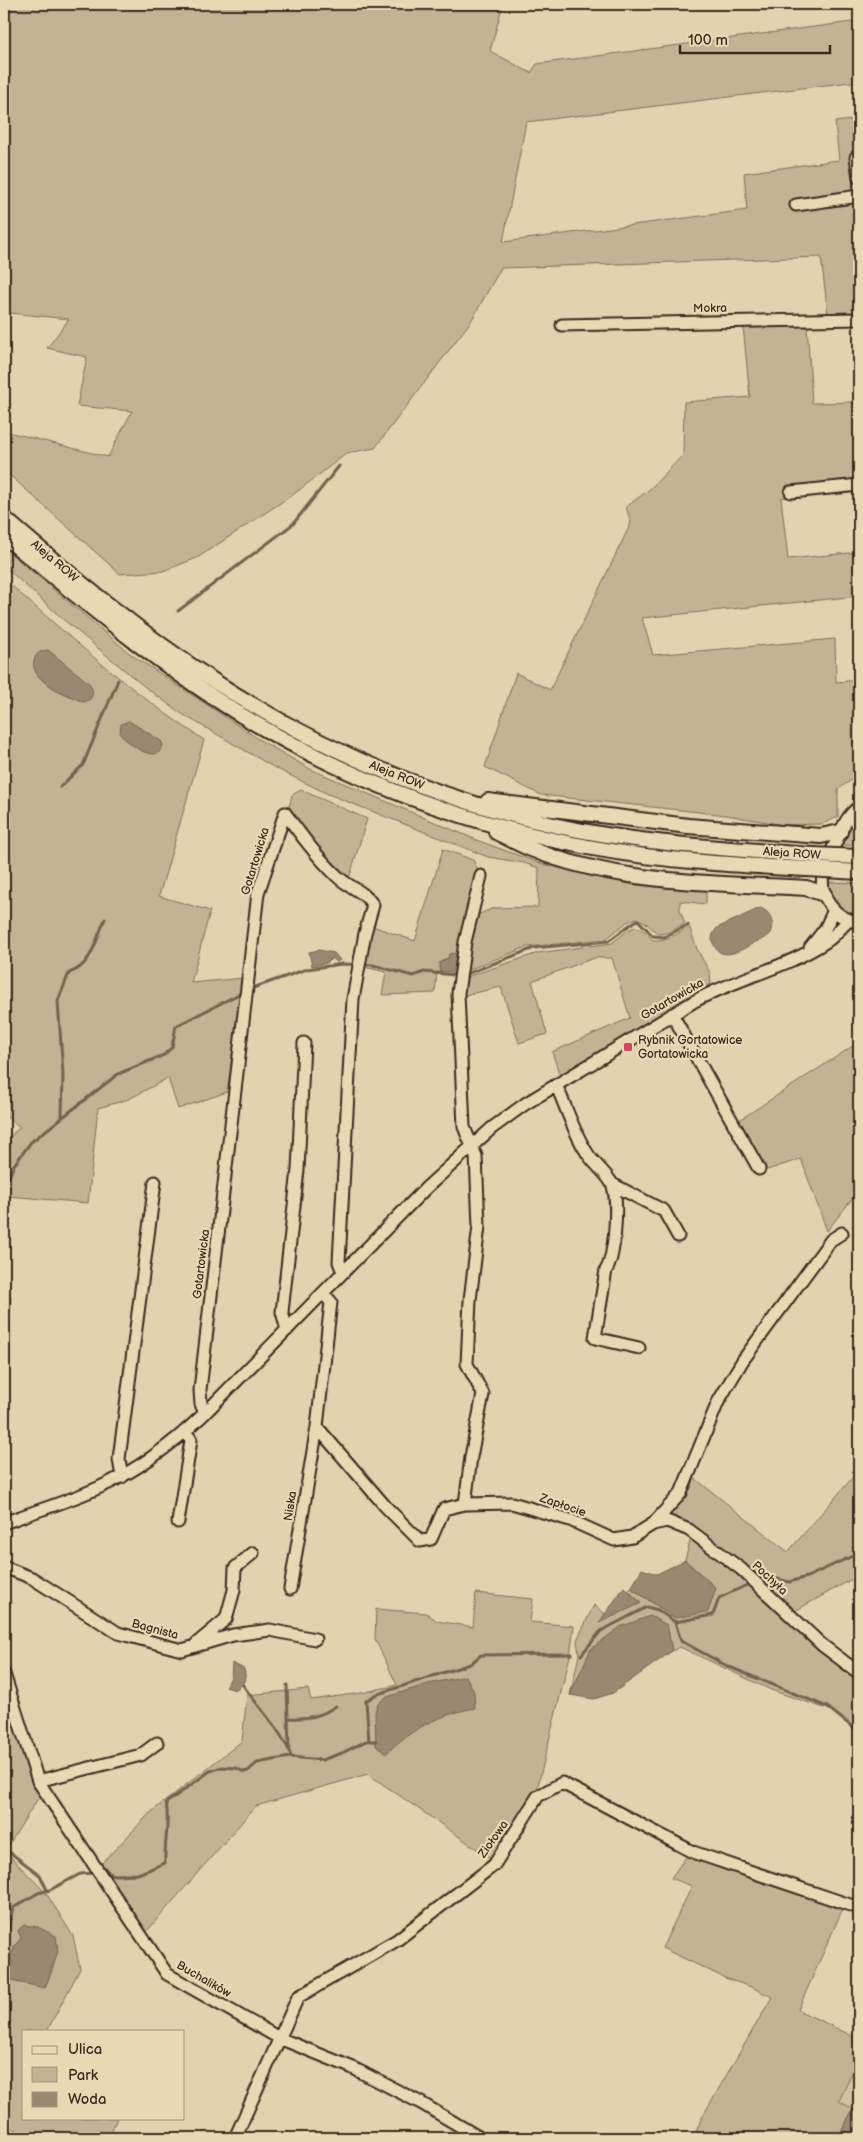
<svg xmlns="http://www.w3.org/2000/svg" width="863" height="2142" viewBox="0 0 863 2142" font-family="'Balsamiq Sans',sans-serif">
	<rect width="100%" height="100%" fill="#e3d1af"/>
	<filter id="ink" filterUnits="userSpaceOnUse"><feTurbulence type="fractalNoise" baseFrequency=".02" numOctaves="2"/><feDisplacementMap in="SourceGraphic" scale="10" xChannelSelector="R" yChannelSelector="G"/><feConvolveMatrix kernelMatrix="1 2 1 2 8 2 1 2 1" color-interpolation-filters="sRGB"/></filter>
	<g filter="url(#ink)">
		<path fill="#d3c1a2" d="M 859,2058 L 859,2113 L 838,2101 Z"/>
		<path fill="#c4b294" stroke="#806e59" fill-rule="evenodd" d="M 4,4 L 503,4 L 490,51 L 531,73 L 537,64 L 859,21 L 859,81 L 526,122 L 503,242 L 747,210 L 744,173 L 839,160 L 835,122 L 859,119 L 859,154 L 852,155 L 857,192 L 791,201 L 793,209 L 859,195 L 859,314 L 828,315 L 821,257 L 501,268 L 471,321 L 375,448 L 347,453 L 294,494 L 197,558 L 163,571 L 120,574 L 4,470 L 4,431 L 108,457 L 132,411 L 77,406 L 87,357 L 47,348 L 69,319 L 11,313 L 4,310 Z
			M 807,324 L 812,403 L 857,402 L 859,424 L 859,483 L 786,485 L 789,497 L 781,498 L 788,559 L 859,552 L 859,596 L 642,618 L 653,655 L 835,639 L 836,682 L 859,680 L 859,775 L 838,789 L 838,817 L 822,824 L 784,825 L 726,815 L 541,795 L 485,767 L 516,673 L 550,690 L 631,523 L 626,507 L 650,489 L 683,455 L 684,402 L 750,397 L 743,326 Z
			M 4,548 L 132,655 L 260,740 L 310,769 L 479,841 L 539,863 L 635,885 L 706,888 L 706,904 L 680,901 L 680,910 L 685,924 L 667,933 L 658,934 L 645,922 L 637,918 L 627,922 L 606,939 L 527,947 L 465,971 L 468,942 L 477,915 L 494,908 L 538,907 L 539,868 L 524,863 L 488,857 L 328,794 L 275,768 L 182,714 L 145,687 L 64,620 L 4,566 Z
			M 4,579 C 68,636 132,693 204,740 L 159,896 L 210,911 L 191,983 L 244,978 L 227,1092 L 178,1109 L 168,1078 L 129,1099 L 98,1108 L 88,1203 L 8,1196 L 4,1225 L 4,1142 L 20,1127 L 4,1115 Z
			M 301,790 L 367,819 L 349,879 L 342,876 L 288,812 L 292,795 Z
			M 859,816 L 859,846 L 842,845 L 853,821 Z
			M 443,849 L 473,860 L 479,872 L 457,972 L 455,972 L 457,966 L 448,958 L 443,960 L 439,967 L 440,972 L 437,972 L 435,993 L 382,995 L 386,972 L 364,967 L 372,926 L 415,941 Z
			M 828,882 L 859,883 L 859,915 C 841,912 830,899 828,882 Z
			M 689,926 L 697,949 L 710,973 L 711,984 L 560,1076 L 552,1052 L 630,1018 L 612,958 L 594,958 L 532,981 L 547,1034 L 519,1043 L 501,987 L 461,996 L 463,978 L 538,953 L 612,943 L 628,930 L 635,927 L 642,929 L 653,940 C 668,940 677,935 689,926 Z
			M 859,1042 L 859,1190 L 827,1231 L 801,1159 L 764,1171 L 738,1121 Z
			M 4,1297 L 11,1297 L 7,1359 L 8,1385 L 4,1384 Z
			M 859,1470 L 859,1575 L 795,1611 L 737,1560 L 669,1515 L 689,1489 L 693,1477 L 788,1552 Z
			M 691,1538 L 745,1578 L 859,1677 L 859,1734 L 830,1710 L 771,1690 L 680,1647 L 672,1651 L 667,1626 L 591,1649 L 570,1695 L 579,1655 L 577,1640 L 594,1605 L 605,1614 L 600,1622 L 641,1603 L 628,1590 L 631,1588 L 675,1618 L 716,1588 L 685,1560 Z
			M 476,1593 L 533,1599 L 530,1622 L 574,1626 L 570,1656 L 537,1789 L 493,1860 L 368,1774 L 256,1806 L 146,1932 L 99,1866 L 150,1813 L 242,1741 L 247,1695 L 308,1689 L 311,1700 L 361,1693 L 397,1685 L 375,1639 L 376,1609 L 426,1613 L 437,1621 L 473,1627 Z
			M 4,1705 L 16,1729 L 40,1795 L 5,1851 L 46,1893 L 73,1936 L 80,1969 L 47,2031 L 24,2031 L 24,2118 L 117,2118 L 109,2138 L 36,2138 L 4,2125 ZM 56,1936 C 59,1956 53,1969 45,1987 L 16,1982 L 14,1947 L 22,1938 Z
			M 688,1854 L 843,1908 L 798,2010 L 859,2039 L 859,2058 L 839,2101 L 853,2109 L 838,2138 L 694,2138 L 701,2119 L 772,1997 L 751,1987 L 725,1978 L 662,1948 L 692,1886 L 671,1878 Z"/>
		<path fill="#9a8870" stroke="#74624f" d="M 48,650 L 90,684 C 94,692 94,699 84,702 C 69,696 25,680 35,658 C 37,652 42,651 48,650 Z
			M 129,721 L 161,741 L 163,745 C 158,767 127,743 120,734 L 121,724 Z
			M 760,908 C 770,911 776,923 771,933 C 768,938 759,940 754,943 C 743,949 722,963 714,945 C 710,939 713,933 717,928 Z
			M 319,950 L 334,953 L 340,960 L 337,962 L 332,958 L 327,963 L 312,966 L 309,952 Z
			M 455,953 L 458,961 L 455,972 L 440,972 L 439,963 L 448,958 L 449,954 Z
			M 685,1560 L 716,1588 L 708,1612 L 675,1618 L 631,1588 L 642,1569 L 657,1574 Z
			M 624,1587 L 641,1603 L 599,1623 Z
			M 650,1616 L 667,1625 L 672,1651 L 613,1693 L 594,1699 L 570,1695 L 591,1649 L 620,1627 Z
			M 232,1663 L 244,1669 C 247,1680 244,1684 235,1690 L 226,1687 L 231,1677 Z
			M 466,1676 L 474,1692 L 475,1708 C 441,1714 410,1729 386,1754 L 376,1746 L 375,1712 L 377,1705 L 384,1698 L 428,1684 Z
			M 24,1925 L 38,1927 L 56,1936 L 58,1951 L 45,1988 L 16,1982 L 6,1976 L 14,1947 L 21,1938 L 18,1930 Z
			M 853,2109 L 859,2113 L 859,2138 L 838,2138 Z"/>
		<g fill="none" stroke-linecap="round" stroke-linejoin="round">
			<path stroke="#74624f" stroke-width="3" d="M 178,611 L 293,524 L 339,466
				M 60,787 L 83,765 L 118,680
				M 469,973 L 534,948 L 608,941 C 619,934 626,926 638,920 L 653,936 L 664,937 L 688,925
				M 250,989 L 307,969 L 342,964 L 373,965 L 413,976 L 424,972 L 454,975
				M 62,1117 L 63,1074 L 58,1001 L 69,973 C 92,966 96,939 105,919
				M 4,1188 L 14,1165 L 31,1142 L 118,1074 L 164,1055 L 172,1047 L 176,1026 L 245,991
				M 762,1575 L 789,1582 L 807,1577 L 859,1553
				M 675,1622 L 681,1641 L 727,1666 L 827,1707 L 859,1732
				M 581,1655 L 601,1631 L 647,1607 L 658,1610 L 675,1622 L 713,1615 L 719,1598 L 747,1585
				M 243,1685 C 256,1705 286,1735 291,1757
				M 287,1685 L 289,1747
				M 288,1718 C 307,1719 320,1717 336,1706
				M 369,1741 L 366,1701 L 375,1695 L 470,1664 L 481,1655 L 572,1654
				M 4,1848 L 40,1875 L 47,1890
				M 104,1867 L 109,1873 L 114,1875 L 138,1874 L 165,1863 C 164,1844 170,1820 166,1803 L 210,1771 L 222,1767 L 236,1768 L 244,1772 L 248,1771 L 257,1763 L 290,1757 L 322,1760 L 342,1753 L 366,1741 L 376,1741
				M 4,1946 L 13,1908 L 38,1893 L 50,1890 L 80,1874 L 95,1873"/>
			<defs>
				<path id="minor" d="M 859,157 L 856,157 L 859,178
					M 796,205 L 859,196
					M 562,325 L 859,319
					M 791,492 L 859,485
					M 859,807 C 847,815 842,829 836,842 C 831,852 825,863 823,875 C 819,898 836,920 859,922
					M 285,813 C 301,835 317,857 337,876 C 349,888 362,889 373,905 L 365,933 L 353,999 L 339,1262 L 343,1272
					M 810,948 L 825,929 L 834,910
					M 672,1014 L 759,1169
					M 556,1085 C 566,1106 573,1131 586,1151 C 592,1163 607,1173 612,1184 C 619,1198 615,1258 606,1270 L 595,1338 L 639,1348
					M 612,1184 L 664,1211 L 678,1236
					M 287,1330 L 282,1312 L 298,1170 L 304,1043
					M 205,1413 L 201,1404 L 200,1390 L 258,893 L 285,813
					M 317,1427 L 386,1507 L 420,1541 L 431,1539 L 444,1509 L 465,1504 L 512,1503 L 570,1520 L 614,1540 L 632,1537 L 653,1524 L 681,1493 L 718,1402 L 743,1360 L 831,1240 L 842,1233
					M 122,1477 L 119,1459 L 155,1182
					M 465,1504 L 471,1457 L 483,1394 L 467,1364 L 470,1300 L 479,1226 L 476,1156 L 464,1127 L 458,993 L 465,942 L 481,876
					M 178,1522 L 191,1440 L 186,1432
					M 4,1523 C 35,1511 67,1502 98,1488 C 139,1470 173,1444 205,1413 L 426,1188 L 492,1128 L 525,1104 L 693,1002 C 736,978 785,969 827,941 C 835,936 841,927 849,920
					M 653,1524 L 667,1521 L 689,1530 L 741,1569 L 822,1645 L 859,1673
					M 4,1567 L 32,1578 L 118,1633 L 182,1650 L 233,1635 L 270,1630 L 315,1639
					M 290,1589 L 317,1427 L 331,1302 L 323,1293
					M 196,1644 L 226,1619 L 234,1590 L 235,1568 L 253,1553
					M 4,1674 L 38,1781 L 167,1974 L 279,2038 L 353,2068 L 421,2103 L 480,2138
					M 38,1781 L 141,1755 L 157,1743
					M 235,2138 L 298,1997 L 397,1940 L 494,1865 L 538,1796 L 562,1783 L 693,1852 L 859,1908"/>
				<path id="major" d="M 4,518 C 71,576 140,633 214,681 C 319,749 436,799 558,826 C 642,844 728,849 813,855
					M 4,536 C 83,601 162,668 251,721 C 356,783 473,826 593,848 C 664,861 736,865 807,869
					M 488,801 L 688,826 L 821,836 L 840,832
					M 496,832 C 508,838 519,844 531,849 C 617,884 715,883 806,888 L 824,894"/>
			</defs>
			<use href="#minor" stroke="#3b2a1e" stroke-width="15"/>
			<use href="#major" stroke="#3b2a1e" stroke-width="18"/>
			<use href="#minor" stroke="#ead8b5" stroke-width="11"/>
			<use href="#major" stroke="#ead8b5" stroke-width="14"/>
			<defs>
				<path id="major-bridge" d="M 813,855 L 859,857
					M 807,869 L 859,872"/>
			</defs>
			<use href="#major-bridge" stroke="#3b2a1e" stroke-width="18" stroke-linecap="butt"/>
			<use href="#major-bridge" stroke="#ead8b5" stroke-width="14"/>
		</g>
	</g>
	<rect fill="#d1495b" stroke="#ead8b5" stroke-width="2" x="623" y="1042" width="10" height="10" rx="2.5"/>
	<g text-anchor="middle" stroke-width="4.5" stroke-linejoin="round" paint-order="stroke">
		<g font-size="12" fill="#3b2a1e" stroke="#ead8b5">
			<text transform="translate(710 308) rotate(-1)" y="4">Mokra</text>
			<text transform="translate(55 561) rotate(40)" y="4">Aleja ROW</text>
			<text transform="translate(397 775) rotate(22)" y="4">Aleja ROW</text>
			<text transform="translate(792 853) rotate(4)" y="4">Aleja ROW</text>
			<text transform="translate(255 861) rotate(-73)" y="4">Gotartowicka</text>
			<text transform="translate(672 999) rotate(-30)" y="4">Gotartowicka</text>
			<text transform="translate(201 1264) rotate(-83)" y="4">Gotartowicka</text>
			<text transform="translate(563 1505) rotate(19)" y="4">Zapłocie</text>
			<text transform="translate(290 1506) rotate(-81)" y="4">Niska</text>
			<text transform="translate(770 1578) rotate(43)" y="4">Pochyła</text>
			<text transform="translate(155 1629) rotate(15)" y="4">Bagnista</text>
			<text transform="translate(493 1839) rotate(-55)" y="4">Ziołowa</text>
			<text transform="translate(204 1979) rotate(30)" y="4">Buchalików</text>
		</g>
		<g font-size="12" fill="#3b2a1e" stroke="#ead8b5" text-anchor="start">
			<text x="638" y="1044">Rybnik Gortatowice<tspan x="638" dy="14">Gortatowicka</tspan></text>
		</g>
	</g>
	<rect width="863" height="2142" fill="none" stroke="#ead8b5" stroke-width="20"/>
	<rect x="10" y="10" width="843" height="2122" fill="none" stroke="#3b2a1e" stroke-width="2" filter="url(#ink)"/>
	<rect x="22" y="2030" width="162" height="90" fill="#ead8b5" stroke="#a49279"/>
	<rect x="32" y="2046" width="25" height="8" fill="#ead8b5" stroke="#a49279"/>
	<text x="68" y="2054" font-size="15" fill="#3b2a1e">Ulica</text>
	<rect x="32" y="2067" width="25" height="15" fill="#c4b294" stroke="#a49279"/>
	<text x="68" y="2080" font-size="15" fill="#3b2a1e">Park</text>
	<rect x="32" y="2092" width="25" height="15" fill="#9a8870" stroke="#a49279"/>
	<text x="68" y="2104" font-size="15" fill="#3b2a1e">Woda</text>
	<path d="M680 45v8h150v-8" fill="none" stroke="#3b2a1e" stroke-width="2.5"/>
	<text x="688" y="45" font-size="15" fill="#3b2a1e" stroke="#ead8b5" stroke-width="4" paint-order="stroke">100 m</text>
</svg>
